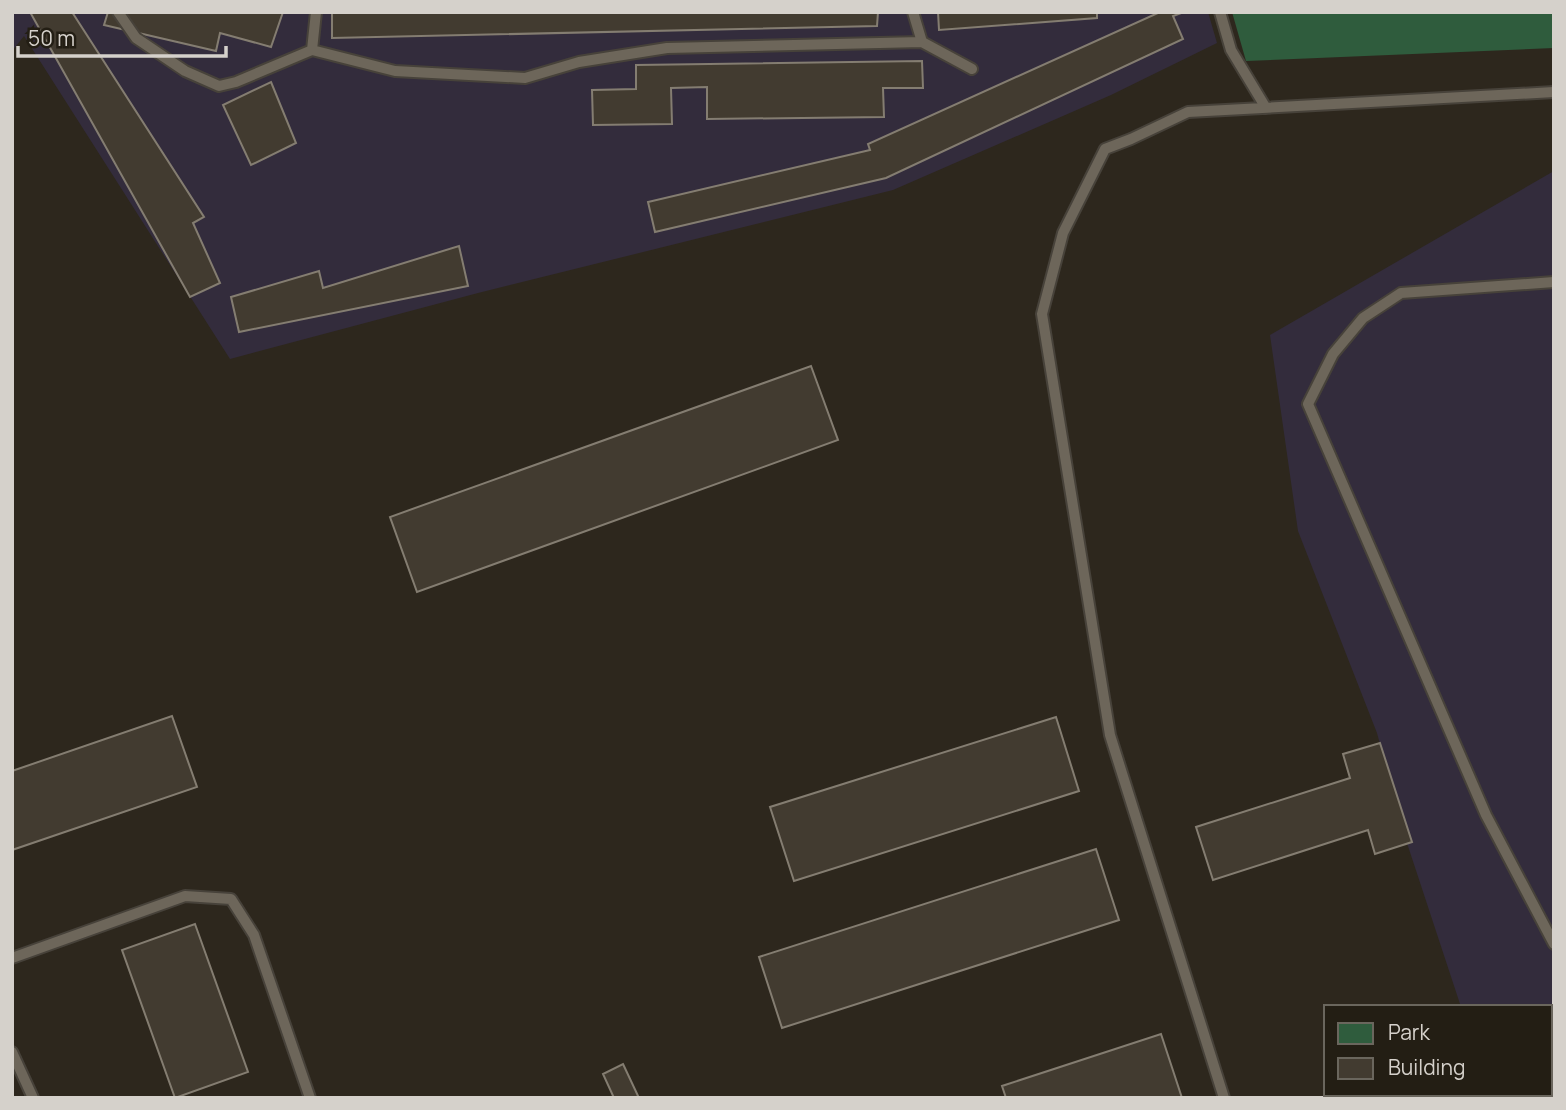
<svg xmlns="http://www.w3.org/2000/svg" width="1566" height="1110" viewBox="0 0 1566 1110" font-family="Manrope,sans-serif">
	<rect width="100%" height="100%" fill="#2d271d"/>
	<path fill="#332c3c" d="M 12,12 L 1208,12 L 1217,43 L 1111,95 L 893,190 L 478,293 L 230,359 L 24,36 L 12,51 Z
		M 1554,171 L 1554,1098 L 1491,1098 L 1490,1094 L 1550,1094 L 1550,1007 L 1461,1007 L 1404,834 L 1377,733 L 1298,531 L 1270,335 Z"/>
	<path fill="#2f5c3d" d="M 1232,12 L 1554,12 L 1554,48 L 1246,61 Z"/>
	<path fill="#423b30" stroke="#847d71" stroke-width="2" d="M 30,12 L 72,12 L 204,217 L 193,223 L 220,283 L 190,297 Z
		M 108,12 L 283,12 L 271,47 L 220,33 L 216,51 L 104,25 Z
		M 332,12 L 878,12 L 877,26 L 332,38 Z
		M 938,12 L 1097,12 L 1097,18 L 939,30 Z
		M 1160,12 L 1184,12 L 1173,16 L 1183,39 L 886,178 L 655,232 L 648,202 L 870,150 L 868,144 Z
		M 922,61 L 923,88 L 883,88 L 884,117 L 707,119 L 707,87 L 671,88 L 672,124 L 593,125 L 592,90 L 636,89 L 636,65 Z
		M 271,82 L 296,143 L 251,165 L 223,105 Z
		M 459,246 L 468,286 L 239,332 L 231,297 L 319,271 L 323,288 Z
		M 811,366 L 838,440 L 417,592 L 390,517 Z
		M 172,716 L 197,787 L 12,850 L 12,771 Z
		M 1056,717 L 1079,791 L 794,881 L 770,807 Z
		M 1380,743 L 1412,842 L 1375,854 L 1368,830 L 1213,880 L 1196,827 L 1350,778 L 1343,754 Z
		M 1096,849 L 1119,920 L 782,1028 L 759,957 Z
		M 195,924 L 248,1072 L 175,1098 L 122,950 Z
		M 1161,1034 L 1182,1098 L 1006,1098 L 1002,1086 Z
		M 623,1064 L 639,1098 L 614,1098 L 603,1074 Z"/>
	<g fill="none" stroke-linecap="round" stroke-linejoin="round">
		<defs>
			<path id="lane" d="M 118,12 L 136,38 L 185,71 L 219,86 L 236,82 L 312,50 L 395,71 L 525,78 L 579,62 L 667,48 L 922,42
				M 913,12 L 922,42 L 972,69
				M 1220,12 L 1231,50 L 1266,108
				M 312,50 L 316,12
				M 1554,282 L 1401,293 L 1363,318 L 1333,354 L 1308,404 L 1486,815 L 1554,944
				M 12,958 L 185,896 L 231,899 L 254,935 L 310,1098
				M 12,1052 L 33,1098
				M 1224,1098 L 1110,735 L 1042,314 L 1063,233 L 1105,149 L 1131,139 L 1188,112 L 1554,92"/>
		</defs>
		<use href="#lane" stroke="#47423a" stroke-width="14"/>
		<use href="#lane" stroke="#6d665a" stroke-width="10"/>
	</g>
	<rect width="1566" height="1110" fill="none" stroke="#d5d1cb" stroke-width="28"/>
	<rect x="1324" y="1005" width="228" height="91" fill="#231e14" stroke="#6a665d" stroke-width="2"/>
	<rect x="1338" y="1023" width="35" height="21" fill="#2f5c3d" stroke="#6a665d" stroke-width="2"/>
	<text x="1388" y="1040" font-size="21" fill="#d5d1cb">Park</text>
	<rect x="1338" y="1058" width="35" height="21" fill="#423b30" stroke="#6a665d" stroke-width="2"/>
	<text x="1388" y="1075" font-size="21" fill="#d5d1cb">Building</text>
	<path d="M18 46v10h208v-10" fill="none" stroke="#d5d1cb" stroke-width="3.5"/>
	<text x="28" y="46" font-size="21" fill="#d5d1cb" stroke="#231e14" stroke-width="5" paint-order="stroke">50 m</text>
</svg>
